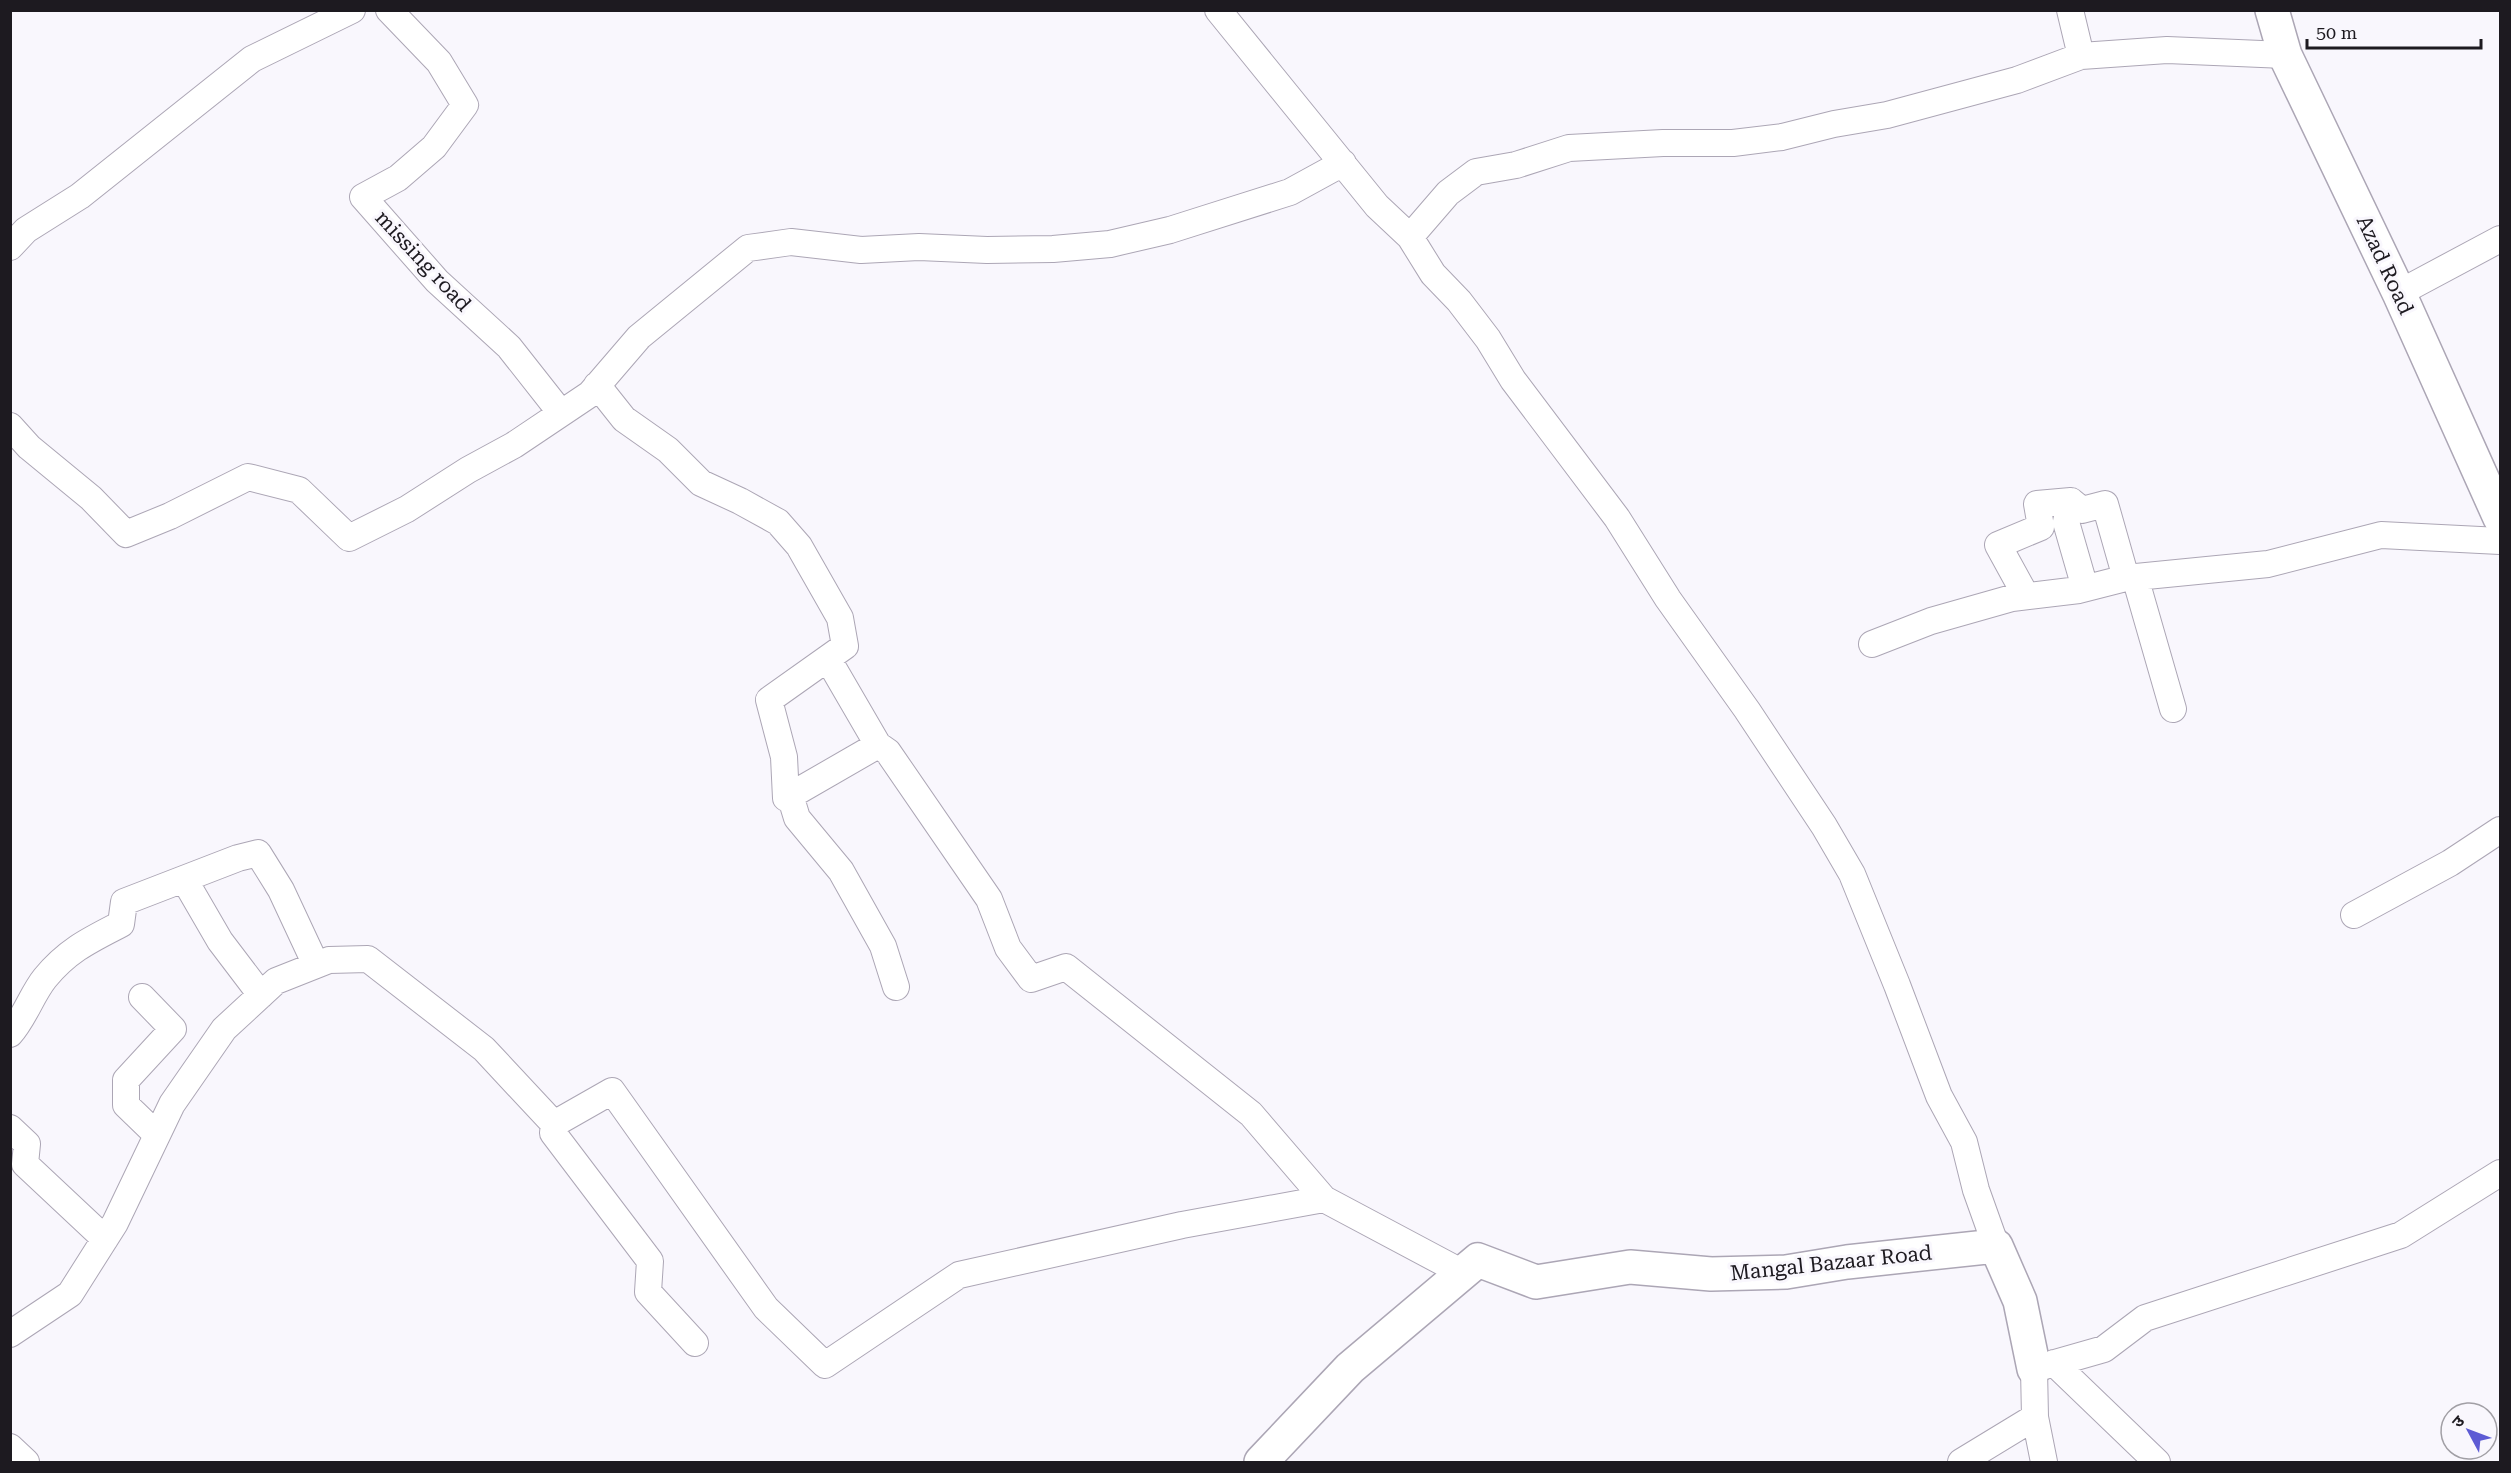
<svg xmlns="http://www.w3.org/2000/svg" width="2511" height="1473" viewBox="0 0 2511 1473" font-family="'Roboto Serif','Noto Sans Devanagari',serif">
	<rect width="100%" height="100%" fill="#f9f7fd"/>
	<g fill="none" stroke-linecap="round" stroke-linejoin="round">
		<defs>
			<path id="minor" d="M 389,10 L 439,62 L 465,105 L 434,147 L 398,178 L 363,197 L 437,281 L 509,347 L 561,413
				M 1218,10 L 1377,206 L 1410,237 L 1448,193 L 1476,172 L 1516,165 L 1569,148 L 1663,143 L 1733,143 L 1782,137 L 1834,124 L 1887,115 L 2017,80 L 2081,56 L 2167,50 L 2285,55
				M 2070,10 L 2081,56
				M 1410,237 L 1433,274 L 1459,301 L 1488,339 L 1513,380 L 1617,518 L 1668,599 L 1747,710 L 1824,826 L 1852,874 L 1897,985 L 1939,1096 L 1964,1142 L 1976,1190 L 1996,1246
				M 10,247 L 26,230 L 80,196 L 252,59 L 352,10
				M 2399,293 L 2500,239
				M 597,385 L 624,419 L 668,450 L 701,483 L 740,501 L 778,522 L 799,546 L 840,618 L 845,646 L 769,700 L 784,757 L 786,798 L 878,745 L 828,659
				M 10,426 L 29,447 L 91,498 L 126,534 L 170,516 L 248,477 L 299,490 L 349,538 L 407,509 L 468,470 L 514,445 L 590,394 L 639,337 L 748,248 L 791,242 L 861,250 L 919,247 L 987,250 L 1053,249 L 1110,244 L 1170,230 L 1290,192 L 1343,163
				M 2071,501 L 2066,522 L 2085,588
				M 2135,577 L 2173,709
				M 2026,596 L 1998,545 L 2041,527 L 2037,504 L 2071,501 L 2082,510 L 2105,504 L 2126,578
				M 1872,644 L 1931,621 L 2012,598 L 2079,590 L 2126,578 L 2268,564 L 2381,535 L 2500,541
				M 878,745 L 888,752 L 989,899 L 1008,948 L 1031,979 L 1066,967 L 1251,1114 L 1324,1199
				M 790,795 L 797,818 L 841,871 L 883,946 L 896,987
				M 184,879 L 220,941 L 261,995
				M 2354,915 L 2450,863 L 2500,830
				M 142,997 L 173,1029 L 126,1080 L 126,1105 L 157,1135
				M 10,1034 C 25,1017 32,994 45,978 C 68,950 90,940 121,924 L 124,902 L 238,858 L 258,853 L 281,890 L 316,965
				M 554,1124 L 553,1133 L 650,1261 L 648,1292 L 695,1343
				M 10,1128 L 27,1144 L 25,1164 L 105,1239
				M 10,1334 L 70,1294 L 115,1223 L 172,1104 L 224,1029 L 276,981 L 329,960 L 368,959 L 484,1049 L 554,1124 L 612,1091 L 766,1308 L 825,1365 L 959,1275 L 1182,1225 L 1324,1199 L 1463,1273
				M 2054,1363 L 2157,1462
				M 10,1447 L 26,1462
				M 1961,1462 L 2035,1417
				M 2044,1462 L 2035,1417 L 2034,1369 L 2104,1349 L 2145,1318 L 2401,1235 L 2500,1173"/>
			<path id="tertiary" d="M 1261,1462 L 1350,1368 L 1478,1260 L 1536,1282 L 1630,1267 L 1711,1274 L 1786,1272 L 1847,1262 L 1996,1246 L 2020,1301 L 2034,1369"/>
			<path id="secondary" d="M 2272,10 L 2285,55 L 2399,293 L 2500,518"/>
		</defs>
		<use href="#minor" stroke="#aca6b5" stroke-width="28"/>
		<use href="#tertiary" stroke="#aca6b5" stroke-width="36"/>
		<use href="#secondary" stroke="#aca6b5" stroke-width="36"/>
		<use href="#minor" stroke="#fff" stroke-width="26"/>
		<use href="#tertiary" stroke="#fff" stroke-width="33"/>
		<use href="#secondary" stroke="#fff" stroke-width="33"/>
	</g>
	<g text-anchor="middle" stroke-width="6" stroke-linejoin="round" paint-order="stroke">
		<g font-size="21" fill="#1d1a20" stroke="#f9f7fd">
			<text transform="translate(423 261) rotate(47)" y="7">missing road</text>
			<text transform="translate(2385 265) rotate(65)" y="7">Azad Road</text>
			<text transform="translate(1831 1263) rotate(-6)" y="7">Mangal Bazaar Road</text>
		</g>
	</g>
	<rect width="2511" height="1473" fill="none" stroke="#1d1a20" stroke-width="24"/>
	<g transform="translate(2469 1431) rotate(311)"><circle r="28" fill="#f9f7fd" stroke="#a19fa5" stroke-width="1.5"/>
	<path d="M0-4.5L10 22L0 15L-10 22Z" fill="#5d5bd4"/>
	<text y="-9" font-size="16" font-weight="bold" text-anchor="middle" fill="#1d1a20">उ</text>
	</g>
	<path d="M2307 39v9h174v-9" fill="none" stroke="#1d1a20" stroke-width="3"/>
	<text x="2316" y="39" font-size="18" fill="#1d1a20" stroke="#f9f7fd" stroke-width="4.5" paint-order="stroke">50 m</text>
</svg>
